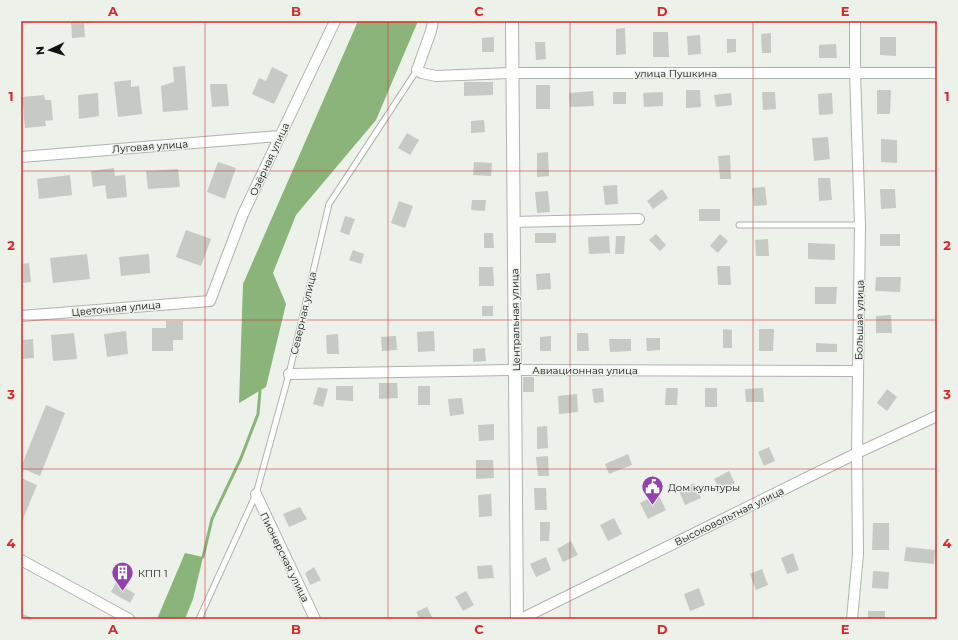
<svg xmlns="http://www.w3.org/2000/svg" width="958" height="640" viewBox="0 0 958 640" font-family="Montserrat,sans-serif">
	<rect width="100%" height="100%" fill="#ecf1ea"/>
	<path fill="#8ab47a" d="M 358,21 L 418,21 L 376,120 L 296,215 L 273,273 L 286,304 L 266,387 L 239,403 L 243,284 Z
		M 185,553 L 203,557 L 193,599 L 185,619 L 157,619 Z"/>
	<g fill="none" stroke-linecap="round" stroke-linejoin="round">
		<path stroke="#8ab47a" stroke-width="3" d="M 203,557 L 212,519 L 241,458 L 258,414 L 260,391"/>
	</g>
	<path fill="#c5cac4" d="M 71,21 L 92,21 L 92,23 L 84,23 L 85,37 L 72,38 Z
		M 625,28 L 626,54 L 616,55 L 616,29 Z
		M 653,32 L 668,32 L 669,57 L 653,57 Z
		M 771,33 L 771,53 L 762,53 L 761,34 Z
		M 700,35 L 701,54 L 688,55 L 687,36 Z
		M 494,37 L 494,52 L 482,52 L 482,38 Z
		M 880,37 L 896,37 L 896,56 L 880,55 Z
		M 727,39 L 736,39 L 736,52 L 727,53 Z
		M 535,42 L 545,42 L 546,59 L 536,60 Z
		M 836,44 L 837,58 L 819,58 L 819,45 Z
		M 185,66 L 188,110 L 163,112 L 161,86 L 174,82 L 173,67 Z
		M 272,67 L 288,75 L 274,104 L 252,94 L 259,78 L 266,81 Z
		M 131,80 L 131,87 L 139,86 L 142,114 L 118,117 L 114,82 Z
		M 464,82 L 493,82 L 493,95 L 464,96 Z
		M 210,84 L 227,84 L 229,106 L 212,107 Z
		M 536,85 L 550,85 L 550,109 L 536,109 Z
		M 686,90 L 700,90 L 701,107 L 686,108 Z
		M 877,90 L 891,90 L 890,114 L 877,114 Z
		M 593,91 L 594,106 L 570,107 L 569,93 Z
		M 613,92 L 626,92 L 626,104 L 613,104 Z
		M 663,92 L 663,106 L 644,107 L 643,93 Z
		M 762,92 L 775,92 L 776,109 L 763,110 Z
		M 98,93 L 99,116 L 79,119 L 78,95 Z
		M 731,93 L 732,105 L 716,107 L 714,95 Z
		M 832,93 L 833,114 L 819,115 L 818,94 Z
		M 44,95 L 45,100 L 51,100 L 53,120 L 45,121 L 46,126 L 25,128 L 22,97 Z
		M 484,120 L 485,132 L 471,133 L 471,121 Z
		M 407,133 L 419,140 L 410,155 L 398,148 Z
		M 828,137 L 830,159 L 814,161 L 812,138 Z
		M 881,139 L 897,140 L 897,163 L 881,162 Z
		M 548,152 L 549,176 L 537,177 L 537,153 Z
		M 730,155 L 731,179 L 720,179 L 718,156 Z
		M 218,162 L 236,168 L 225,199 L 207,192 Z
		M 474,162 L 492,163 L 491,176 L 473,175 Z
		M 114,168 L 115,176 L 125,175 L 127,197 L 107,199 L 105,185 L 93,187 L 91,171 Z
		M 178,169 L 180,187 L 148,189 L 146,171 Z
		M 70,175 L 72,195 L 39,199 L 37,179 Z
		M 818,178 L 830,178 L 832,200 L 819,201 Z
		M 617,185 L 618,204 L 605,205 L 603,186 Z
		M 765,187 L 767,205 L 754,206 L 752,188 Z
		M 662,189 L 668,198 L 653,209 L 647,201 Z
		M 880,189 L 895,189 L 896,208 L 881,209 Z
		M 548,191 L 550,212 L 537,213 L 535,192 Z
		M 472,200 L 486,200 L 485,211 L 471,210 Z
		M 399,201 L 413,206 L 405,228 L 391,223 Z
		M 699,209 L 720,209 L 720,221 L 699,221 Z
		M 345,216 L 355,219 L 349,235 L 340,232 Z
		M 186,230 L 211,239 L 201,266 L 176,257 Z
		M 484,233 L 493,233 L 494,248 L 484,248 Z
		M 535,233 L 556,233 L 556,243 L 535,243 Z
		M 656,234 L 666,245 L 660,251 L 649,240 Z
		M 720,234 L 728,241 L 718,253 L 710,246 Z
		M 880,234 L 900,234 L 900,246 L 880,246 Z
		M 609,236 L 610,253 L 589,254 L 588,237 Z
		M 616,236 L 625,236 L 624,254 L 615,254 Z
		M 768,239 L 769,256 L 756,256 L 755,240 Z
		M 808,243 L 835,244 L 835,260 L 808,259 Z
		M 353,250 L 364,254 L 361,264 L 349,260 Z
		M 87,254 L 90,279 L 53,283 L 50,258 Z
		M 149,254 L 150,273 L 121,276 L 119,257 Z
		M 29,263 L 31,282 L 21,283 L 21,264 Z
		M 717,266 L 730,266 L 731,285 L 718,285 Z
		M 479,267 L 493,267 L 494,286 L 479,286 Z
		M 550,273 L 551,289 L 537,290 L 536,274 Z
		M 876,277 L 901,277 L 900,292 L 875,291 Z
		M 815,287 L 837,287 L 836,304 L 815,304 Z
		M 482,306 L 493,306 L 493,316 L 482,316 Z
		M 891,315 L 892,333 L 876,333 L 876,316 Z
		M 166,321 L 183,321 L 183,340 L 173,340 L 173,351 L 152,351 L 152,328 L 166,328 Z
		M 723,329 L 732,330 L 732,348 L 723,348 Z
		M 759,329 L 774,329 L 773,351 L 759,351 Z
		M 126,331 L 128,354 L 107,357 L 104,334 Z
		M 434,331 L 435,351 L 418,352 L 417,332 Z
		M 74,333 L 77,359 L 53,361 L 51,335 Z
		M 577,333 L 588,333 L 589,351 L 577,351 Z
		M 338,334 L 339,354 L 327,354 L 326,335 Z
		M 396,336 L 397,350 L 382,351 L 381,337 Z
		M 551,336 L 551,351 L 540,351 L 540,337 Z
		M 646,338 L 660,338 L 660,350 L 647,351 Z
		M 33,339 L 34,358 L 21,359 L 21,340 Z
		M 609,339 L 631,339 L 631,351 L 610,352 Z
		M 816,343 L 837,344 L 837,352 L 816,352 Z
		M 485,348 L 486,361 L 473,362 L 473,349 Z
		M 523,377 L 534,377 L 534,392 L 523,392 Z
		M 379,383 L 397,383 L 398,398 L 379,399 Z
		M 336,386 L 353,386 L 353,401 L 336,400 Z
		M 418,386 L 430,386 L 430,405 L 418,405 Z
		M 318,387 L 328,389 L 323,407 L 313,404 Z
		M 603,388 L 604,402 L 594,403 L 592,389 Z
		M 666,388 L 678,388 L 677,405 L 665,405 Z
		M 705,388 L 717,388 L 717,407 L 705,407 Z
		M 763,388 L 764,402 L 746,402 L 745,389 Z
		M 887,389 L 897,397 L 887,411 L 877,403 Z
		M 577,394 L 578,412 L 559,414 L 558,396 Z
		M 462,398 L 464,414 L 450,416 L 448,399 Z
		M 46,405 L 65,413 L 40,476 L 21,468 L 21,467 Z
		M 494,424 L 494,440 L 479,441 L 478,425 Z
		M 547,426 L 548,448 L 537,449 L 537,427 Z
		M 769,447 L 775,461 L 764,466 L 758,452 Z
		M 628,454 L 632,465 L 609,474 L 605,464 Z
		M 548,456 L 549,476 L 538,476 L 536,457 Z
		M 476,460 L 493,460 L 494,478 L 476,479 Z
		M 729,471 L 735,483 L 720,490 L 714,479 Z
		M 21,478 L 37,485 L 21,524 Z
		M 694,483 L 701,498 L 685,505 L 679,491 Z
		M 534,488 L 546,488 L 547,510 L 535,510 Z
		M 491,494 L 492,516 L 479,517 L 478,495 Z
		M 658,494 L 666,510 L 648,519 L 640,503 Z
		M 300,507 L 307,519 L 289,527 L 283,514 Z
		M 614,518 L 622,534 L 608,541 L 600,525 Z
		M 540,522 L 550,522 L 549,541 L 540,541 Z
		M 873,523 L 889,523 L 889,550 L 872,550 Z
		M 571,541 L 578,555 L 563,562 L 557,549 Z
		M 906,547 L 935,550 L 934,564 L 904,561 Z
		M 793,553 L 799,570 L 787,574 L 781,558 Z
		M 546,557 L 551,570 L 536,577 L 530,564 Z
		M 492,565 L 494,578 L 478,579 L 477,566 Z
		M 314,567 L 321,580 L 310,585 L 305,573 Z
		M 762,569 L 768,585 L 756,590 L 750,574 Z
		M 873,571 L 889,572 L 888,589 L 872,588 Z
		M 116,582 L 135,594 L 130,603 L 111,592 Z
		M 699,588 L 705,605 L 690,611 L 684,594 Z
		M 466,591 L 474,605 L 463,611 L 455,597 Z
		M 427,607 L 433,619 L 420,619 L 416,612 Z
		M 868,611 L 885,611 L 885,619 L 868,619 Z
		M 21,613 L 34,619 L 21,619 Z"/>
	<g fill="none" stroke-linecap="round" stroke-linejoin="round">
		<defs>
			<path id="service" d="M 739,225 L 860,225
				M 199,619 L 256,494 L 289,374 L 329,204 L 417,70"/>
			<path id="minor" d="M 433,21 L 431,31 L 417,70 L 422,73 L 436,76 L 513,73 L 937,73
				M 21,157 L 279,136
				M 514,222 L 639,219
				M 21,316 L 210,301 L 243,214 L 335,21
				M 289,374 L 516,370 L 858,371
				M 256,494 L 315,619
				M 21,560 L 129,619
				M 521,619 L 857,453 L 937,416
				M 852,619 L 858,554 L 857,453 L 860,225 L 855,72 L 855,21"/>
			<path id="tertiary" d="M 512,21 L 517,619"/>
		</defs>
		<use href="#service" stroke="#afb3ad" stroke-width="7"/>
		<use href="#minor" stroke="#afb3ad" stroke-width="12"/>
		<use href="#tertiary" stroke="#afb3ad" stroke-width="14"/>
		<use href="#service" stroke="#fff" stroke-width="5"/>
		<use href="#minor" stroke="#fff" stroke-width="10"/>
		<use href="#tertiary" stroke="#fff" stroke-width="12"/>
	</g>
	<path fill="none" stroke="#d62828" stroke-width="1" stroke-opacity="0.55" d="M 205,21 L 205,619M 388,21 L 388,619M 570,21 L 570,619M 753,21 L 753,619M 21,171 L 937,171M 21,320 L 937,320M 21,469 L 937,469"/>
	<defs>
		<symbol id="civic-pin" viewBox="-11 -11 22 30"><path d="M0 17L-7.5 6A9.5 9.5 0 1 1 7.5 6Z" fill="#9440ae" stroke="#ecf1ea"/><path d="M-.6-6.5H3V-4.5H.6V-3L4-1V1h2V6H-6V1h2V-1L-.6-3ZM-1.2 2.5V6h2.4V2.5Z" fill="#fff"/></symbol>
		<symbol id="building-pin" viewBox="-11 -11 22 30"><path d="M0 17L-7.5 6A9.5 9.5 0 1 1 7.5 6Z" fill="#9440ae" stroke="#ecf1ea"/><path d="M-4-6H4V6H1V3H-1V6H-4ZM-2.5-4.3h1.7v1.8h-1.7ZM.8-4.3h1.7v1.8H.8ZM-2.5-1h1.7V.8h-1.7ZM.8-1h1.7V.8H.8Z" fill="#fff"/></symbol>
	</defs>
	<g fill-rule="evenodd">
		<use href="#civic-pin" x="640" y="474" width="25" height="34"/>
		<use href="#building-pin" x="110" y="560" width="25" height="34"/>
	</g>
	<g text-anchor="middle" stroke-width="3" stroke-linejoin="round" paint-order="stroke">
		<g font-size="10" fill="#111311" stroke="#ecf1ea">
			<text x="676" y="77">улица Пушкина</text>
			<text transform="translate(150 146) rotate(-4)" y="4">Луговая улица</text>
			<text transform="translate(269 159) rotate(-65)" y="4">Озёрная улица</text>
			<text transform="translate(116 308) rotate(-5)" y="4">Цветочная улица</text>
			<text transform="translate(303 313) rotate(-77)" y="4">Северная улица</text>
			<text transform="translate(515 320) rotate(-91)" y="4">Центральная улица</text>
			<text transform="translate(859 320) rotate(-89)" y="4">Большая улица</text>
			<text x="585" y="374">Авиационная улица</text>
			<text transform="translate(729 516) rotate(-26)" y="4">Высоковольтная улица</text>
			<text transform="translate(285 557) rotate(64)" y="4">Пионерская улица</text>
		</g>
		<g font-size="10" fill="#111311" stroke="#ecf1ea" text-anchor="start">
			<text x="668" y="491">Дом культуры</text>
			<text x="138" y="577">КПП 1</text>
		</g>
	</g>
	<rect width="958" height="640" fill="none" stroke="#ecf1ea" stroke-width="44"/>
	<g transform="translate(50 50) rotate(266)" stroke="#ecf1ea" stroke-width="3" paint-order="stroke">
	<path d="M0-3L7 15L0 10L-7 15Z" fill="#111311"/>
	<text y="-6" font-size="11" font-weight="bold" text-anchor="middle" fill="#111311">N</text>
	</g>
	<rect x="22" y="22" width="914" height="596" fill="none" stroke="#d62828" stroke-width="1.5"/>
	<g font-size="13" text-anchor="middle" font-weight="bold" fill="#d62828">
		<text x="113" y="16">A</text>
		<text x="296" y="16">B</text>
		<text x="479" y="16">C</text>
		<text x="662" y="16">D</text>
		<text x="845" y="16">E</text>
		<text x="11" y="101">1</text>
		<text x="947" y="101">1</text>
		<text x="11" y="250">2</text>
		<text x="947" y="250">2</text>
		<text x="11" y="399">3</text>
		<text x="947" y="399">3</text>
		<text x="11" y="548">4</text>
		<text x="947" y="548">4</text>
		<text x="113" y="634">A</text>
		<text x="296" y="634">B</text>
		<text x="479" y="634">C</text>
		<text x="662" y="634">D</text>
		<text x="845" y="634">E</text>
	</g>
</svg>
